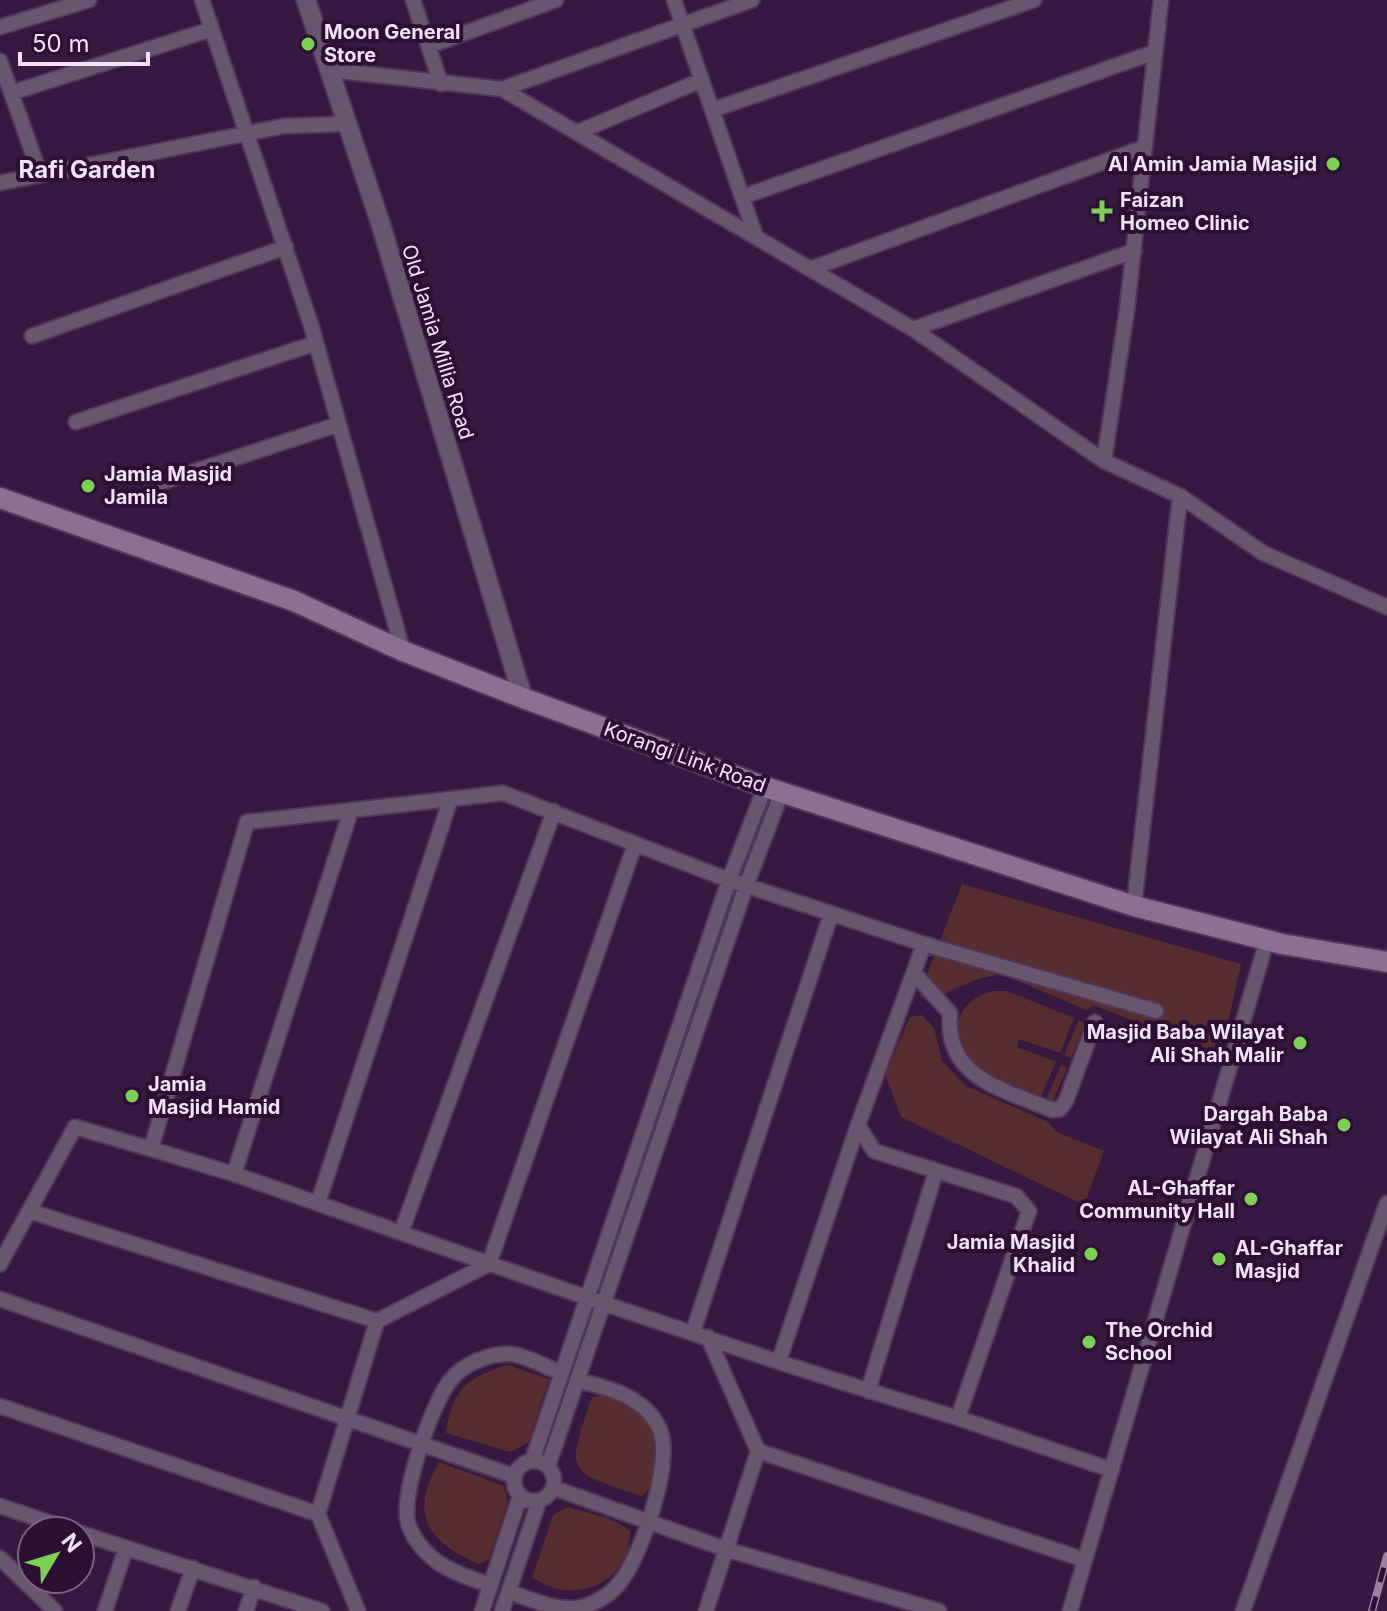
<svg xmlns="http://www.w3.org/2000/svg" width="1387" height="1611" viewBox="0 0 1387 1611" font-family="Inter,sans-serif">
	<rect width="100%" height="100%" fill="#361940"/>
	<path fill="#562e30" d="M 962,884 L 1241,964 L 1221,1054 L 1093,1005 L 1086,1010 L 1009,977 L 997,975 L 977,979 L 928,1001 L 919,995 Z
		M 993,991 L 1007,991 L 1074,1018 L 1060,1053 L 1019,1039 L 1017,1047 L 1056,1062 L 1040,1099 C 1019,1089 990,1082 972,1068 C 964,1062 962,1055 959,1047 C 952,1018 964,999 993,991 Z
		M 922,1015 L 934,1028 L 942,1061 L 966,1086 L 1046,1121 L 1059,1133 L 1104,1151 L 1085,1202 L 1076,1201 L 901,1117 L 885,1074 L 910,1017 Z
		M 1079,1020 L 1085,1023 L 1071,1058 L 1064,1055 Z
		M 1061,1065 L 1067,1068 L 1052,1103 L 1046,1100 Z
		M 507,1365 L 549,1379 L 529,1442 L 510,1452 L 446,1433 C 452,1391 466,1377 507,1365 Z
		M 606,1396 C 619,1400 631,1404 640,1414 C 659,1434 666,1478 641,1496 C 565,1471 566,1473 592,1397 Z
		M 439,1462 L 504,1486 L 508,1502 L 489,1559 L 479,1564 C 427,1542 409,1514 439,1462 Z
		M 567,1507 L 608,1518 L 630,1530 C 633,1568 599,1594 562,1590 C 552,1589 541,1582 532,1578 L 553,1515 Z"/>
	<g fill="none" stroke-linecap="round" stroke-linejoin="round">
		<defs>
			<path id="minor" d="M 202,0 L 311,325 L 403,651
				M 413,0 L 441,84
				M 674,0 L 756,237
				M 0,27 L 89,0
				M 429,46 L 556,0
				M 0,61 L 40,174
				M 330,70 L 502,89 L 913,329 L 1104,461 L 1180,496 L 1263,553 L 1387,607
				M 502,89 L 752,0
				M 11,93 L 212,29
				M 712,110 L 1034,0
				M 578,132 L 702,80
				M 0,183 L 284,126 L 347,124
				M 742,197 L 1155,52
				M 810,269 L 1145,147
				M 913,329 L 1134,251
				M 32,336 L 286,247
				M 76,422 L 316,343
				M 1104,461 L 1127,309 L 1161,0
				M 153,485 L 339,424
				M 1134,906 L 1180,496
				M 924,944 L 1156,1011
				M 914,973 L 950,1013 C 944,1078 1003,1089 1052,1110 L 1060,1109 L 1066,1101 L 1095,1022
				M 151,1149 L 234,1174 L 351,810
				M 234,1174 C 474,1258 714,1345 958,1418
				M 318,1203 L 450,801
				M 402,1230 L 554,811
				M 0,1264 L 75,1127 L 151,1149 L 247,822 L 503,793 L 729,880 L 924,944 L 858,1125 L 874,1151 L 1016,1196 L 1029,1211 L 958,1418 L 1112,1470
				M 0,1299 L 514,1476
				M 377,1321 L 489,1264 L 635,844
				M 693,1332 L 831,914
				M 779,1361 L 858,1125
				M 868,1391 L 936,1171
				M 0,1406 L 318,1514 L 377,1321 L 29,1211
				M 758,1451 L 1085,1560
				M514 1481a20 20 0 1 1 40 0a20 20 0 1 1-40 0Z
				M 532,1461 L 729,880 L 765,787
				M 548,1466 L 746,886 L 782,792
				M 554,1488 L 728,1550 L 939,1611
				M 0,1506 L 75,1531
				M 318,1514 L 358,1611
				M 80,1533 L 322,1611
				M 0,1558 L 55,1611
				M 491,1585 C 457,1575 423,1562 409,1526 C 398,1500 432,1403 450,1381 C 462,1364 490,1353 510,1354 C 526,1355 547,1368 562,1373
				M 509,1592 C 528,1598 553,1610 574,1608 C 591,1607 611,1595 621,1581 C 642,1554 673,1462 660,1430 C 646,1397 610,1388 579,1381
				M 105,1611 L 126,1548
				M 178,1611 L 193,1568
				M 246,1611 L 254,1587
				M 482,1611 L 520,1496
				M 502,1611 L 539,1501
				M 706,1611 L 758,1451 L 708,1337
				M 1070,1611 L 1267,940
				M 1243,1611 L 1387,1203"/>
			<path id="tertiary" d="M 306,0 L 380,222 L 523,698"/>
			<path id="secondary" d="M 0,498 L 294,601 L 403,651 L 523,698 L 765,787 L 1134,906 L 1282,944 L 1387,962"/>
		</defs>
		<use href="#minor" stroke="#51355a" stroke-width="18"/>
		<use href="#tertiary" stroke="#51355a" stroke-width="22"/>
		<use href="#secondary" stroke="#51355a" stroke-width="24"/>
		<use href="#minor" stroke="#67566e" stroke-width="14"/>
		<use href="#tertiary" stroke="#67566e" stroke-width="18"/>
		<use href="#secondary" stroke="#8b7095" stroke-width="20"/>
		<defs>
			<path id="rail" d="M 1372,1611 L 1387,1556"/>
		</defs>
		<use href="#rail" stroke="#9982a2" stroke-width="8"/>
		<use href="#rail" stroke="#2c0f35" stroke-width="5" stroke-dasharray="15" stroke-linecap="butt"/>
	</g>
	<g fill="#7cd155" stroke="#2c0f35" stroke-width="3">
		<circle cx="308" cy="44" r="8"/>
		<circle cx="1333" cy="164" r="8"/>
		<path d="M1098 199h8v8h8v8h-8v8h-8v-8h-8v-8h8z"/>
		<circle cx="88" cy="486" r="8"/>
		<circle cx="1300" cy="1043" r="8"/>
		<circle cx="132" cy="1096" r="8"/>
		<circle cx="1344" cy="1125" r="8"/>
		<circle cx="1251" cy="1199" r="8"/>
		<circle cx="1091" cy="1254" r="8"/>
		<circle cx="1219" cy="1259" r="8"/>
		<circle cx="1089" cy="1342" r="8"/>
	</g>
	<g text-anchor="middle" stroke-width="8" stroke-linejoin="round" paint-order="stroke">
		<g font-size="20" font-weight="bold" fill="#f4e2fb" stroke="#2c0f35" text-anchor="start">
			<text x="324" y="39">Moon General<tspan x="324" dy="23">Store</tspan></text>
			<text x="1317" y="171" text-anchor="end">Al Amin Jamia Masjid</text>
			<text x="1120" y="207">Faizan<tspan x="1120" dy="23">Homeo Clinic</tspan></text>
			<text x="104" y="481">Jamia Masjid<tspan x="104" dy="23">Jamila</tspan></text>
			<text x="1284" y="1039" text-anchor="end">Masjid Baba Wilayat<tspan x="1284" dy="23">Ali Shah Malir</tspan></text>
			<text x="148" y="1091">Jamia<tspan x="148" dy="23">Masjid Hamid</tspan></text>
			<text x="1328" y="1121" text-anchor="end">Dargah Baba<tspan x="1328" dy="23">Wilayat Ali Shah</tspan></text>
			<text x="1235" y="1195" text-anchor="end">AL-Ghaffar<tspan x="1235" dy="23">Community Hall</tspan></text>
			<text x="1075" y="1249" text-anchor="end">Jamia Masjid<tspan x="1075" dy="23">Khalid</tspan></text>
			<text x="1235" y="1255">AL-Ghaffar<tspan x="1235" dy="23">Masjid</tspan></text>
			<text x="1105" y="1337">The Orchid<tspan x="1105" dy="23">School</tspan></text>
		</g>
		<g font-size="20" fill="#f4e2fb" stroke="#2c0f35">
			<text transform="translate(438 342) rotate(73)" y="7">Old Jamia Millia Road</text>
			<text transform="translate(685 757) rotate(20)" y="7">Korangi Link Road</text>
		</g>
		<g font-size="24" font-weight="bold" fill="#f4e2fb" stroke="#2c0f35">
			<text x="87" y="178">Rafi Garden</text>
		</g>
	</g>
	<g transform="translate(56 1555) rotate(52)"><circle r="38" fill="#2c0f35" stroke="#7c6384" stroke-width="2"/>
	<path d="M0-6L14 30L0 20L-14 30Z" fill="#7cd155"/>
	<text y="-12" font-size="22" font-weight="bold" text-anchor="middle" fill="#f4e2fb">N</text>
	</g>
	<path d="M20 52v12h128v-12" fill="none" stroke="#f4e2fb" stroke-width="4"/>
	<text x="32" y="52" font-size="24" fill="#f4e2fb" stroke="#2c0f35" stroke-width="6" paint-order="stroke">50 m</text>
</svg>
